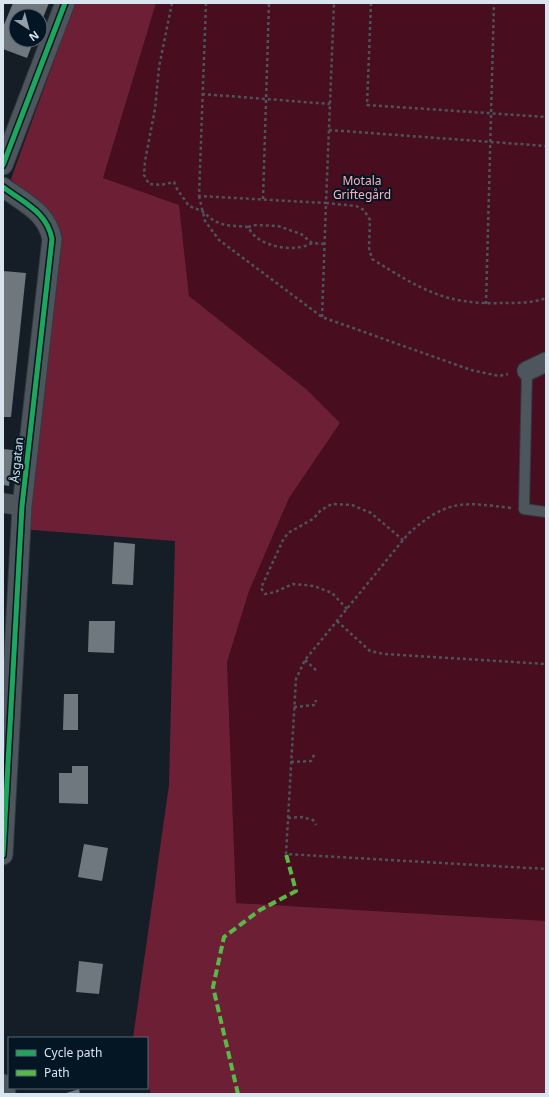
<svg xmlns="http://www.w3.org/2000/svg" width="549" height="1097" viewBox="0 0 549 1097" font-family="'Noto Sans',sans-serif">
	<rect width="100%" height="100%" fill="#151e26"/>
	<path fill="#480e20" d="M 156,3 L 546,3 L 546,921 L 236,903 L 227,662 L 249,591 L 289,498 L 340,423 L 306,389 L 189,296 L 179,205 L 103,178 Z"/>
	<path fill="#6d2035" d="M 75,3 L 156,3 L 103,178 L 179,205 L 189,296 L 306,389 L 340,423 L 289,498 L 249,591 L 227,662 L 236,903 L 546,921 L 546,1094 L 151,1094 L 147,1082 L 147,1038 L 133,1038 L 169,785 L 175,541 L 20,529 L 45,332 L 44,216 L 11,179 Z"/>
	<path fill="#70787f" d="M 13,3 L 49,3 L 40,25 L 40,16 L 16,16 L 16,40 L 34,40 L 27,58 L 3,49 L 3,27 Z
		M 3,271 L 26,273 L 11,417 L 3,417 Z
		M 3,449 L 13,450 L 9,486 L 3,485 Z
		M 114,542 L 135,544 L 133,585 L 112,584 Z
		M 89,621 L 115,621 L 114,653 L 88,652 Z
		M 64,694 L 78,694 L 78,730 L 63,730 Z
		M 72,766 L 88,766 L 88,804 L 59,803 L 59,773 L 72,773 Z
		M 84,844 L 108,848 L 102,881 L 78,877 Z
		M 79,961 L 103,964 L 99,994 L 76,992 Z
		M 79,1089 L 80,1094 L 63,1094 Z"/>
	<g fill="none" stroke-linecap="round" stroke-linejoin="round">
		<defs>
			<path id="service" d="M 527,371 L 524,509 L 546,512"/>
			<path id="minor" d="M 3,165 L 65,3
				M 3,187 C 24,203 47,212 52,239 L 22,506 L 3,855
				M 527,371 L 546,362
				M 3,503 L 22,506
				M 3,1084 L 6,1094"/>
		</defs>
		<use href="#service" stroke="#32393f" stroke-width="12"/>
		<use href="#minor" stroke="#32393f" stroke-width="21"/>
		<path stroke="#4c5459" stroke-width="2.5" stroke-dasharray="3 3" stroke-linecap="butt" d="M 172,3 L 159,67 L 155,109 L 145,161 L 144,175 L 149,184 L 161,185 L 174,182 L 177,189 L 189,206 L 202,211 L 214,221 L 225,225 L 248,227
			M 206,3 L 199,196 L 326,203 L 334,3
			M 371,3 L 367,105 L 546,117
			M 202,94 L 330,104
			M 329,130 L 546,146
			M 199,196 L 205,221 L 219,240 L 322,317 L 471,370 L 499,376 L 508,374
			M 263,199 L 269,3
			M 312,243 C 297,252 270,248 256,237 C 253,235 250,230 248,227 L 256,225 L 278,226 L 301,234 L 312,243 L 325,244
			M 486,304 L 494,3
			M 322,317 L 326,203 L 356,206 L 364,210 L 370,220 L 369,248 L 372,259 C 421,289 444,305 503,303 C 517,303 533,303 546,298
			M 511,508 C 462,502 447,499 408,534 L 305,660 L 296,679 L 286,854 L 546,869
			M 347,609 L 332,593 L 314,586 L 293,584 L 275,592 L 265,594 L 261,588 L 283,540 L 288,533 L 313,519 L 321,510 L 332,504 L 352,505 L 371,513 L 403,540
			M 337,621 L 370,651 L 384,654 L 546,664
			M 305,660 L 317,671
			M 294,707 L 315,705 L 316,700
			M 291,762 L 311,761 L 315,753
			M 288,818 L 302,817 L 313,820 L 316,825"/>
		<use href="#service" stroke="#4d565c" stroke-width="10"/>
		<use href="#minor" stroke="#4d565c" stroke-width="19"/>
		<path stroke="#58b947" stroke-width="4" stroke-dasharray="8 4" stroke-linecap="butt" d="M 238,1094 L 213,987 L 224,937 L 260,910 L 296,891 L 286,854"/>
		<defs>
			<path id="cycleway" d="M 3,165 L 65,3
				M 3,187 C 24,203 47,212 52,239 L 22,506 L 3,855"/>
		</defs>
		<use href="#cycleway" stroke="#041624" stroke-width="8"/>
		<use href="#cycleway" stroke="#20a55d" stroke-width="5"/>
	</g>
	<g text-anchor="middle" stroke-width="4" stroke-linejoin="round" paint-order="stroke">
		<g font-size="12" fill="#feb0ba" stroke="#041624">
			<text x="362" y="185">Motala<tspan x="362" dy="14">Griftegård</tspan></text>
		</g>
		<g font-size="12" fill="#d8e4ee" stroke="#041624">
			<text transform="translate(17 460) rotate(-84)" y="4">Åsgatan</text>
		</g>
	</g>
	<rect width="549" height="1097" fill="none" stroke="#d8e4ee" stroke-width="8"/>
	<rect x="8" y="1037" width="140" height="52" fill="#041624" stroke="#596875"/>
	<rect x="16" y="1050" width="20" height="6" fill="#20a55d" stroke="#596875"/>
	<text x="44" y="1057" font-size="12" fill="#d8e4ee">Cycle path</text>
	<rect x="16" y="1070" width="20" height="6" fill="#58b947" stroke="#596875"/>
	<text x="44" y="1077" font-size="12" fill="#d8e4ee">Path</text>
	<g transform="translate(28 28) rotate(144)"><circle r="19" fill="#041624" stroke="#596875"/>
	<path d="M0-3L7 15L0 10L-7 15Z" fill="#949fa8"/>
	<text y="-6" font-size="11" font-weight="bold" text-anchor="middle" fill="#d8e4ee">N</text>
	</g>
</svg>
